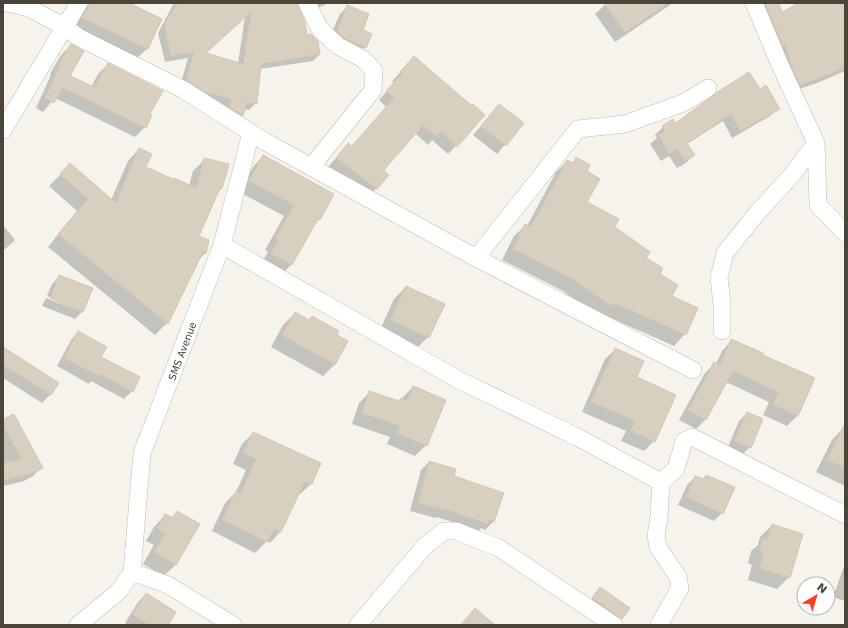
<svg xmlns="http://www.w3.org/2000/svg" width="848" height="628" viewBox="0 0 848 628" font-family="'DejaVu Sans',sans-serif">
	<rect width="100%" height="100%" fill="#f6f3ec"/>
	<path fill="#0003" fill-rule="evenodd" d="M 84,3 L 126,3 L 147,49 L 135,60 L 70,30 Z
		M 174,3 L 290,3 L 306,36 L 320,54 L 313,61 L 260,69 L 256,103 L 249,110 L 244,109 L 242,115 L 235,122 L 180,87 L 188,58 L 165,62 L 158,33 ZM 245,17 L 238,63 L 205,53 Z
		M 309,3 L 329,3 L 313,10 Z
		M 607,3 L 673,3 L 615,42 L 595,14 Z
		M 753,3 L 778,3 L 782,13 L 827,3 L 845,3 L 845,71 L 817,83 L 793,91 Z
		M 348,6 L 361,30 L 365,47 L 357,55 L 329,39 L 340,14 Z
		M 71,45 L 68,76 L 91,87 L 98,74 L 108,64 L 148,115 L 145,127 L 135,137 L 55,98 L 43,112 L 36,108 L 51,75 L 50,74 L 61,55 Z
		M 406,66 L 456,146 L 448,154 L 432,140 L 428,145 L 415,133 L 382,170 L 377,188 L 368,196 L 328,167 L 348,144 L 352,147 L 387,108 L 379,100 L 394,83 L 392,81 Z
		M 759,90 L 778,108 L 770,116 L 732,138 L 723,121 L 687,144 L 694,155 L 686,163 L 677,168 L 669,156 L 661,161 L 650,144 L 657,138 L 655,135 L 663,127 L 676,125 Z
		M 499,105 L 523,123 L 497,154 L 473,135 Z
		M 139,149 L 145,168 L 189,186 L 193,171 L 205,159 L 221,189 L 216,194 L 197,236 L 205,253 L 197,262 L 167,323 L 155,335 L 48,247 L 77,211 L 49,186 L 59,176 L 70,164 L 111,200 L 128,161 Z
		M 263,156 L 319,219 L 313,225 L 291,265 L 281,275 L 261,264 L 268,252 L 265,250 L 284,216 L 239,192 L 253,167 Z
		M 576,159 L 585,171 L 585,203 L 614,227 L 644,258 L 658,274 L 671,296 L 685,334 L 674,346 L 602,314 L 599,317 L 563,291 L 502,260 L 514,236 L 526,225 L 527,226 L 556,172 L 567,161 L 571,163 Z
		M 3,225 L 15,240 L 3,251 Z
		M 60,276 L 83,311 L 75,319 L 42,306 L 46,298 L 80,311 L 80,309 L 47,296 L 52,284 Z
		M 406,287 L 428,337 L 416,349 L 379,332 L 394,299 Z
		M 295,313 L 335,364 L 323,376 L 271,347 L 283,325 Z
		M 78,332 L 132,391 L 124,399 L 91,381 L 89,384 L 57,366 L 71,340 Z
		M 731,341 L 762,354 L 797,416 L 787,426 L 763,415 L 769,402 L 726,382 L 705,420 L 696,429 L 679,420 L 705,373 L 715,363 L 716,364 L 722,351 Z
		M 3,349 L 58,383 L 50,395 L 42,403 L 3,378 Z
		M 616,349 L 635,378 L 654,441 L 644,451 L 621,441 L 626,431 L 582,412 L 605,359 Z
		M 413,387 L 426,445 L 415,456 L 387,444 L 390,437 L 352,424 L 359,403 L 370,392 L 398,402 Z
		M 747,413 L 750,447 L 742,455 L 727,449 L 739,421 Z
		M 3,421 L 41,468 L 33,476 L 24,481 L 3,486 Z
		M 843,428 L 845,429 L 845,486 L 816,472 L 832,440 Z
		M 253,433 L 320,463 L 311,484 L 300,494 L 298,494 L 280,532 L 270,543 L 267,541 L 255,553 L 212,531 L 225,503 L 236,492 L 246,470 L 233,464 L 242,444 Z
		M 429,462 L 453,476 L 493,522 L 485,530 L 481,528 L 479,531 L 437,517 L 436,518 L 410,511 L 421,470 Z
		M 706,476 L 722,513 L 714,521 L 678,505 L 687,485 L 695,477 L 702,480 Z
		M 177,512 L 176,564 L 164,576 L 143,564 L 154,545 L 146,541 L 154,527 L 165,515 L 171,518 Z
		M 772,525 L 789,577 L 777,589 L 748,580 L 752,565 L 748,563 L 751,551 L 758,545 L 760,537 Z
		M 845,566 L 845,601 L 833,597 L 843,569 Z
		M 601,588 L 628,609 L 615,625 L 585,607 Z
		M 146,594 L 166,625 L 128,625 L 125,623 L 138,602 Z"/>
	<path fill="#d8cfc1" stroke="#d3c7b4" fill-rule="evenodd" d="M 89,3 L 129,3 L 162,19 L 148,49 L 82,18 L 88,8 Z
		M 177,3 L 297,3 L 305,22 L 307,35 L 311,34 L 318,41 L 320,54 L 261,64 L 257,104 L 247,102 L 243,116 L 230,108 L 231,99 L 205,92 L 186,80 L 194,52 L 171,56 L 164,25 ZM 251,12 L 243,64 L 206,53 Z
		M 604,3 L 668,3 L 625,33 Z
		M 765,3 L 779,3 L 782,12 L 799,3 L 845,3 L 845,68 L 825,76 L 800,85 L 793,70 L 785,45 L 783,46 Z
		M 347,5 L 369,14 L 363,30 L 372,34 L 366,48 L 344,38 L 337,31 Z
		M 71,44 L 84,51 L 70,76 L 94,87 L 108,63 L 163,91 L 150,114 L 152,115 L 146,128 L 63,88 L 54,103 L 45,98 L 60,65 L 59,64 Z
		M 414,56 L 472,106 L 473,104 L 485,115 L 457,147 L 441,132 L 437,137 L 423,125 L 384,170 L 389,175 L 377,189 L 336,158 L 348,143 L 352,146 L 394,98 L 386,91 L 402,74 L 400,72 Z
		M 749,72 L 760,89 L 766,85 L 780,109 L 740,131 L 731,114 L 687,143 L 695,155 L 685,161 L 677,149 L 669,154 L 658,135 L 665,131 L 662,126 L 673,119 L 676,123 L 719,91 Z
		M 499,104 L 524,123 L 506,146 L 481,126 Z
		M 139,148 L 152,154 L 146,167 L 173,179 L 174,178 L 196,188 L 204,158 L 229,164 L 222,189 L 220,188 L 199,236 L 209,240 L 206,254 L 203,252 L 168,324 L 58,234 L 88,199 L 60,174 L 70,163 L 116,203 Z
		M 263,155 L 334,194 L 320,220 L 318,219 L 292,265 L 271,254 L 278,241 L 275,239 L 294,205 L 249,181 Z
		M 576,157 L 590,165 L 587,171 L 600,179 L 587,202 L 619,219 L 615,227 L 650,252 L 646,258 L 663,268 L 660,274 L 678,285 L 672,296 L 698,308 L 686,335 L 614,303 L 611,306 L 574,280 L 513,249 L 525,224 L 531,227 L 567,160 L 573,163 Z
		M 59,275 L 93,288 L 83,312 L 50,298 Z
		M 406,286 L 445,304 L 429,338 L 390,320 Z
		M 295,312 L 309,320 L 312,316 L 339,331 L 337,335 L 348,341 L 335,365 L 282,335 Z
		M 78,331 L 107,347 L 101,357 L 140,377 L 133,392 L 99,374 L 98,376 L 64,358 Z
		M 731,339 L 763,353 L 763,355 L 815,378 L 798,416 L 773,405 L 778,392 L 733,371 L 706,420 L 688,410 L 714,362 L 720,365 Z
		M 3,347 L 59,383 L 51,395 L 3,365 Z
		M 615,348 L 644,361 L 637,377 L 676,395 L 655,442 L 631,431 L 635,421 L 591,402 Z
		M 413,386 L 446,400 L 427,446 L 397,433 L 400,426 L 362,413 L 369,391 L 399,401 L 401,398 L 407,401 Z
		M 747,412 L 763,419 L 751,448 L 734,441 Z
		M 14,414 L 43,468 L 33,473 L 3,481 L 3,463 L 21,459 L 3,425 L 3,419 Z
		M 845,423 L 845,468 L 827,460 Z
		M 253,432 L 321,463 L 312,484 L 305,481 L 281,532 L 274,529 L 267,542 L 222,520 L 236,491 L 241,493 L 256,459 L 243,453 Z
		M 429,461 L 456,469 L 454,476 L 504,493 L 494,522 L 489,520 L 488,524 L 445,509 L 445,510 L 418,503 Z
		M 706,475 L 735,487 L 723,514 L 686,497 L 695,476 L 704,479 Z
		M 177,511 L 200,524 L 176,565 L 154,552 L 165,533 L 157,528 L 165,514 L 173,518 Z
		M 772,524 L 803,534 L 790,578 L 759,568 L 764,553 L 759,551 L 763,538 L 767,540 Z
		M 600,587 L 630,608 L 622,619 L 592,598 Z
		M 146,593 L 176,612 L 168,625 L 149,625 L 132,614 Z
		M 475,608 L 495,625 L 461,625 Z"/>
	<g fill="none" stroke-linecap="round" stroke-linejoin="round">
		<defs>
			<path id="street" d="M 7,3 L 29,8 L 65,27 L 78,37 L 184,90 L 264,141 L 476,258 L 693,370
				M 307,3 L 320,29 L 338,46 L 363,59 L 374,71 L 373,90 L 311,167
				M 754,3 L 780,65 L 816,143 L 818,205 L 845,233
				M 3,130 L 79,3
				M 222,245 L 457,379 L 577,437 L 661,482
				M 476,258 L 578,129 L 625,124 L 683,103 L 708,88
				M 722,331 L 722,304 L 719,278 L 725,253 L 758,212 L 791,176 L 816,143
				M 132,572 L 168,585 L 233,625
				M 78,625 L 119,591 L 132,572 L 142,453 L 222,245 L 251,133
				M 358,625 L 424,547 L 444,531 L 456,531 L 499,548 L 614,625
				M 659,625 L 680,588 L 678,577 L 658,547 L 656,536 L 659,517 L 661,482 L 676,469 L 684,441 L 692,437 L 845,515"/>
		</defs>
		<use href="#street" stroke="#c2bbae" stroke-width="18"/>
		<use href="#street" stroke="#fff" stroke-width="17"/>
	</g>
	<g text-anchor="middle" stroke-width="3.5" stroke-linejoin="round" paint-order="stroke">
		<g font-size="10" fill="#4b4439" stroke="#fff">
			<text transform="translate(182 351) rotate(-69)" y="4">SMS Avenue</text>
		</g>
	</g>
	<rect width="848" height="628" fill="none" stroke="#4b4439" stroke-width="8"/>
	<g transform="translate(816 596) rotate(38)"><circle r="19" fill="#ffffff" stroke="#b7b4b0"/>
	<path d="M0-3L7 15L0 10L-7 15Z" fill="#fc3f1d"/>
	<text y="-6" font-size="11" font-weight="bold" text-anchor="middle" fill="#4b4439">N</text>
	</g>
</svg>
